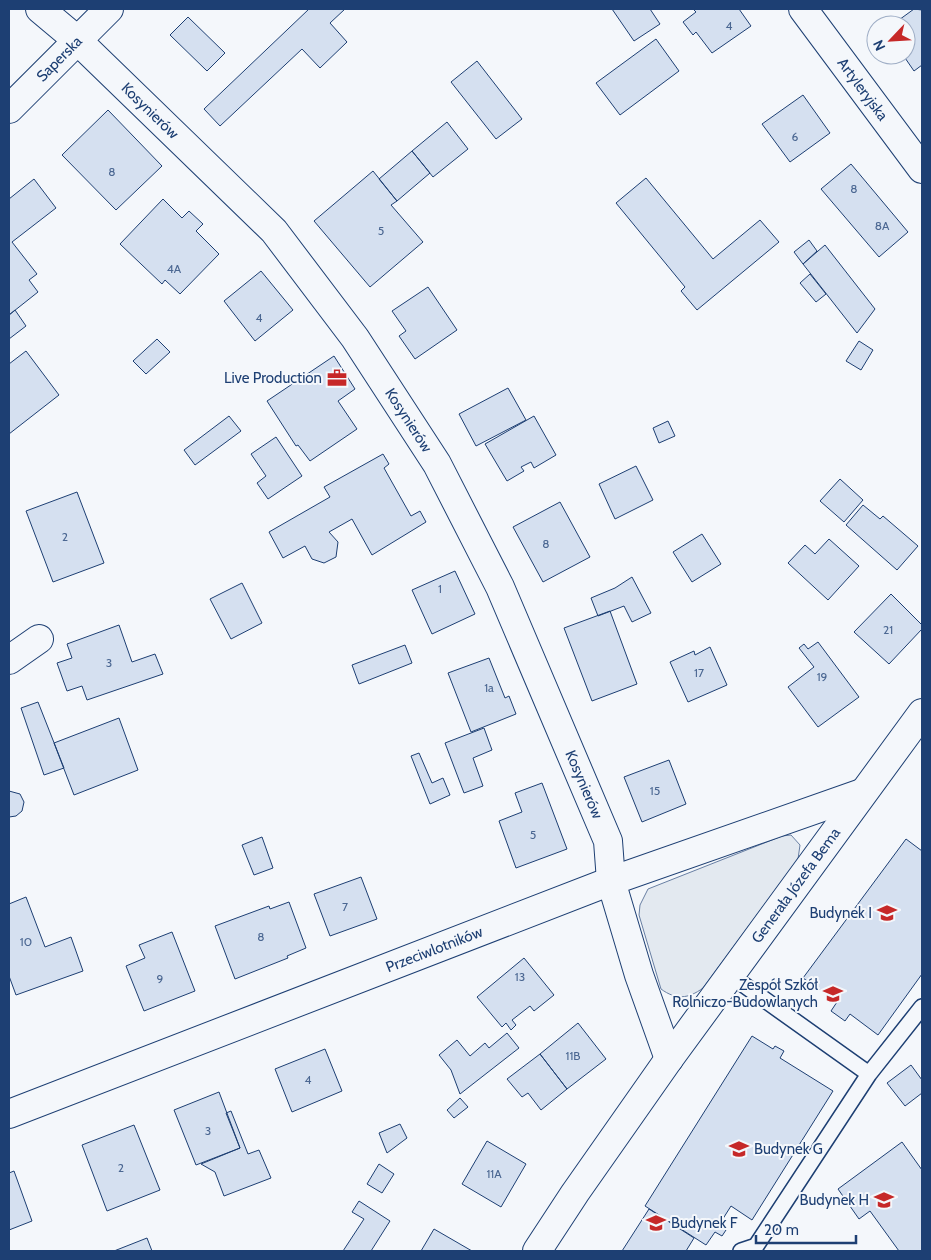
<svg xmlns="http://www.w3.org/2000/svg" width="931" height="1260" viewBox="0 0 931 1260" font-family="Cabin,sans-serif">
	<rect width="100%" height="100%" fill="#f4f7fb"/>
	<path fill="#e3e9f0" stroke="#687fa3" d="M 791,835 L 800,845 L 798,859 L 703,988 C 688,999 676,1000 661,989 L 639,915 L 640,905 L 648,889 L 782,836 Z"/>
	<path fill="#d5e0f0" stroke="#1d3f73" d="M 309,9 L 345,9 L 330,23 L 347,42 L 320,68 L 302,49 L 220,126 L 204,109 Z
		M 612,9 L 650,9 L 660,24 L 634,41 Z
		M 693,9 L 739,9 L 751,26 L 712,53 L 696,32 L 693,35 L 683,22 L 696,12 Z
		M 914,9 L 922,10 L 922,65 L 914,71 L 903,55 L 906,55 L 906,25 L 892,25 Z
		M 188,17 L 225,53 L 207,71 L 170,35 Z
		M 656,39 L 679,71 L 620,115 L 596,83 Z
		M 477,61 L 522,119 L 496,139 L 451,82 Z
		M 803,95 L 830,133 L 790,162 L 762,124 Z
		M 108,110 L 162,166 L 116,210 L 62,155 Z
		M 447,122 L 468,149 L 433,177 L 412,151 Z
		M 412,151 L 430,173 L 397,201 L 379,179 Z
		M 851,164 L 908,232 L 879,257 L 821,189 Z
		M 373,171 L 397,201 L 391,205 L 423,242 L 370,287 L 314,221 Z
		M 646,178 L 713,259 L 760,220 L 779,242 L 697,310 L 681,291 L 685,287 L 616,203 Z
		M 34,179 L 56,208 L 12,242 L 37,274 L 29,280 L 38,292 L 9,315 L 9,199 Z
		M 163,199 L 182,218 L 189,211 L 203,224 L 196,231 L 219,254 L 180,294 L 165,280 L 162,284 L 120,244 Z
		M 809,240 L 817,251 L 803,264 L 794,252 Z
		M 825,245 L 875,309 L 857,333 L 803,264 Z
		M 261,271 L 293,310 L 255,341 L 224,301 Z
		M 810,274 L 826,294 L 816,302 L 800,283 Z
		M 428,287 L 457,330 L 415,359 L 399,336 L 406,331 L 392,311 Z
		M 15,310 L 26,326 L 9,339 L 9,315 Z
		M 157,339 L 170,352 L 146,374 L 133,361 Z
		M 859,341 L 873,350 L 861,370 L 846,361 Z
		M 26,351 L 59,395 L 9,434 L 9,364 Z
		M 334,356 L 355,389 L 338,401 L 357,429 L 310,461 L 298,445 L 296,446 L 267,401 Z
		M 508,388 L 526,420 L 476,446 L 459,414 Z
		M 229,416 L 241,431 L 195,465 L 184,450 Z
		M 534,416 L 556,455 L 534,468 L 531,462 L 521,467 L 524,471 L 507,481 L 485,444 Z
		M 668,421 L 675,436 L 659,443 L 653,428 Z
		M 276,437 L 302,476 L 268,499 L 257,483 L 266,476 L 251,454 Z
		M 383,454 L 389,464 L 384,468 L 411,516 L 420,511 L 426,522 L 372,555 L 352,519 L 329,532 L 338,542 L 336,557 L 324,563 L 312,559 L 305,546 L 283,558 L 269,532 L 330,497 L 324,487 Z
		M 636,466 L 653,500 L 615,519 L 599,484 Z
		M 840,479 L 863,500 L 844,522 L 820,501 Z
		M 77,492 L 104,563 L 53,582 L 26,511 Z
		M 560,502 L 590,557 L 543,582 L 513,527 Z
		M 863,505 L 880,519 L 883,516 L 918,546 L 897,570 L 846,525 Z
		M 702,534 L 721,564 L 692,582 L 673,552 Z
		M 829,539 L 859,566 L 828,600 L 788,563 L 805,545 L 815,554 Z
		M 455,571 L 475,614 L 432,634 L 412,590 Z
		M 632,577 L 651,613 L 632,622 L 624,606 L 598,616 L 591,598 L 615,588 Z
		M 242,583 L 262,623 L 231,639 L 210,599 Z
		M 891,594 L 922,625 L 922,629 L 889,664 L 854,632 Z
		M 610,611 L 637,684 L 592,701 L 564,628 Z
		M 119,625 L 132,662 L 155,654 L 163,674 L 87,700 L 82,686 L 67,691 L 57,663 L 72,658 L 67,644 Z
		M 818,642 L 859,697 L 818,727 L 788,687 L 814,667 L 799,648 L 804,644 L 808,649 Z
		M 405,645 L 412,663 L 359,684 L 352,665 Z
		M 710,647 L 727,685 L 688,702 L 670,662 L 694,651 L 695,655 Z
		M 489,658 L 505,698 L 509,696 L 516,714 L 471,732 L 448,673 Z
		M 38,702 L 64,768 L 44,775 L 21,708 Z
		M 119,718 L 138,770 L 74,795 L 54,743 Z
		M 484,728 L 492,750 L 473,758 L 483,786 L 464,793 L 445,743 Z
		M 419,753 L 432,783 L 443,778 L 450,795 L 430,804 L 411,756 Z
		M 669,760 L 686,804 L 642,822 L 624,777 Z
		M 542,783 L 567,849 L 516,868 L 499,821 L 522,812 L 515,793 Z
		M 9,791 L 20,794 L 24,802 L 22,811 L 16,816 L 9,817 Z
		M 262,837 L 273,868 L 254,875 L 242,845 Z
		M 906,839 L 922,851 L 922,974 L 878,1035 L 850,1014 L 845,1021 L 831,1011 L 837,1002 L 803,978 Z
		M 361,877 L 377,919 L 330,936 L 314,894 Z
		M 26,897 L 45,947 L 71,937 L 83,971 L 16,995 L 9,976 L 9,904 Z
		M 289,902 L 306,948 L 287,956 L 288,958 L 235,979 L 215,926 L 269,906 L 270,909 Z
		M 172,932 L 195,991 L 144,1011 L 126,966 L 145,958 L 139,945 Z
		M 524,958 L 554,995 L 534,1011 L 530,1006 L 512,1020 L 516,1025 L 511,1030 L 506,1023 L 502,1027 L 477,997 Z
		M 578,1023 L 606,1059 L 567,1089 L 540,1054 Z
		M 507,1033 L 519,1048 L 460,1094 L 451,1070 L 439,1055 L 457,1040 L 470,1056 L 485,1043 L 489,1048 Z
		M 752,1036 L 773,1049 L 775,1046 L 784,1051 L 780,1058 L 833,1091 L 752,1220 L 731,1206 L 719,1225 L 726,1230 L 722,1236 L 715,1232 L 706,1245 L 645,1206 Z
		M 325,1049 L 342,1091 L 292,1112 L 275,1069 Z
		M 540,1054 L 567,1089 L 541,1110 L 528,1093 L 522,1097 L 507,1079 Z
		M 911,1065 L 922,1080 L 922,1093 L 905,1106 L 887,1083 Z
		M 219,1092 L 240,1148 L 196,1165 L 174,1110 Z
		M 460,1098 L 468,1107 L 454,1118 L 447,1110 Z
		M 231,1111 L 248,1154 L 259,1150 L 271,1178 L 224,1196 L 215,1172 L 201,1164 L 240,1148 L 226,1113 Z
		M 400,1124 L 407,1138 L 387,1153 L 379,1133 Z
		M 134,1125 L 160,1190 L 107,1211 L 82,1145 Z
		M 487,1141 L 526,1164 L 501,1207 L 462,1184 Z
		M 902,1142 L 922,1170 L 922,1251 L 899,1251 L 870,1211 L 859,1219 L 838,1189 Z
		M 379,1164 L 394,1174 L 382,1193 L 367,1184 Z
		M 14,1171 L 32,1221 L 9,1230 L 9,1173 Z
		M 359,1201 L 390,1221 L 371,1251 L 343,1251 L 364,1219 L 352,1212 Z
		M 649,1209 L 694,1238 L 686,1251 L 622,1251 Z
		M 434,1229 L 472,1251 L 421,1251 Z
		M 147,1238 L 152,1251 L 114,1251 Z"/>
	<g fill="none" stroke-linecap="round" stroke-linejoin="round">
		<defs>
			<path id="lane" d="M 730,975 L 869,1074
				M 741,1251 L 756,1246 L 869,1074 L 922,1007"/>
			<g id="street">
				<path id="s1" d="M 40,9 L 77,40 L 274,231 L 355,338 L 437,464 L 500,587 L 608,841 L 611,881 L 639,975 L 669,1059"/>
				<path id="s2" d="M 803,9 L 922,169"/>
				<path id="s3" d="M 9,109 L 109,9"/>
				<path d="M 9,660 L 39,639"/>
				<path id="s4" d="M 9,1114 L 611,881 L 862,793"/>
				<path id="s5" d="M 537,1251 L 575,1193 L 669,1059 L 922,713"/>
			</g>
		</defs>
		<use href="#lane" stroke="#1d3f73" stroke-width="18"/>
		<use href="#street" stroke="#1d3f73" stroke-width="30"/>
		<use href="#lane" stroke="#f4f7fb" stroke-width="15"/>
		<use href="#street" stroke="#f4f7fb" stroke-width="28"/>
	</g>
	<defs>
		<symbol id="office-bare" viewBox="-9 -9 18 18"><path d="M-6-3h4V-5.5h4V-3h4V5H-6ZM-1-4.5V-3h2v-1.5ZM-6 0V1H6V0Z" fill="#c62828" stroke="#f4f7fb" stroke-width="2.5" paint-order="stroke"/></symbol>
		<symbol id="school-bare" viewBox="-9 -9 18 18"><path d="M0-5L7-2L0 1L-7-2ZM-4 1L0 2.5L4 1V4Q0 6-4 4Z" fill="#c62828" stroke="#f4f7fb" stroke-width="2.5" paint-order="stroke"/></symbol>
	</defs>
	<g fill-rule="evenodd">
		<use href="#office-bare" x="323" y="364" width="28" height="28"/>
		<use href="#school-bare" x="873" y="899" width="28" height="28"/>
		<use href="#school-bare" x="819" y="980" width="28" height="28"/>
		<use href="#school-bare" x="725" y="1135" width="28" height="28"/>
		<use href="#school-bare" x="870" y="1186" width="28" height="28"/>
		<use href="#school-bare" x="642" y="1209" width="28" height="28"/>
	</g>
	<g text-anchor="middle" stroke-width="4" stroke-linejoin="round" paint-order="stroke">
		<g font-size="12" fill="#4b6792">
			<text x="729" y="30">4</text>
			<text x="795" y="141">6</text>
			<text x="112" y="176">8</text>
			<text x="854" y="193">8</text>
			<text x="882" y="230">8A</text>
			<text x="381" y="235">5</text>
			<text x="174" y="273">4A</text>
			<text x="259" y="322">4</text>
			<text x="65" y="541">2</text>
			<text x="546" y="548">8</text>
			<text x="440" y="593">1</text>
			<text x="888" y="634">21</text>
			<text x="109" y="667">3</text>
			<text x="699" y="677">17</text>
			<text x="822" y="681">19</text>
			<text x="489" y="692">1a</text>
			<text x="655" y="795">15</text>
			<text x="533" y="839">5</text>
			<text x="345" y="911">7</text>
			<text x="261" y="941">8</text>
			<text x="26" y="946">10</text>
			<text x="520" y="981">13</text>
			<text x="160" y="983">9</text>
			<text x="573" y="1060">11B</text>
			<text x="308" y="1084">4</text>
			<text x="208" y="1135">3</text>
			<text x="121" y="1172">2</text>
			<text x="494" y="1178">11A</text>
		</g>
		<g font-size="15" fill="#1d3f73" stroke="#f4f7fb">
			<text dy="5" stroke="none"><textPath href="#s3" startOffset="71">Saperska</textPath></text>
			<text dy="5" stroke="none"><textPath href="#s2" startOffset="100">Artyleryjska</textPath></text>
			<text dy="5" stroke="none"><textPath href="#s1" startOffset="150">Kosynierów</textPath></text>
			<text dy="5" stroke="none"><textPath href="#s1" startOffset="555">Kosynierów</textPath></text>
			<text dy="5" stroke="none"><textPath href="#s1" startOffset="960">Kosynierów</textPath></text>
			<text dy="5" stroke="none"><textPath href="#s5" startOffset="448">Generała Józefa Bema</textPath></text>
			<text dy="5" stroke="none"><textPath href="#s4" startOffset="456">Przeciwlotników</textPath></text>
		</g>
		<g font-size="15" fill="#1d3f73" stroke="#f4f7fb" text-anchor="end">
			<text x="322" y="383">Live Production</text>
			<text x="872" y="918">Budynek I</text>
			<text x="818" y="990">Zespół Szkół<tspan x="818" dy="17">Rolniczo-Budowlanych</tspan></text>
			<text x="754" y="1154" text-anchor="start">Budynek G</text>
			<text x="869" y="1205">Budynek H</text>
			<text x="671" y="1228" text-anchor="start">Budynek F</text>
		</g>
	</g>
	<rect width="931" height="1260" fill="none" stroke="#1d3f73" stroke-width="20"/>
	<g transform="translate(891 40) rotate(245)"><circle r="24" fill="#f4f7fb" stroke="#9eadc5"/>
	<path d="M0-4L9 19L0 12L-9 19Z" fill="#c62828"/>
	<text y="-8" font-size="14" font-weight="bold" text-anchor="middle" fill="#1d3f73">N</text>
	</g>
	<path d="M756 1235v8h100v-8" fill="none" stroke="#1d3f73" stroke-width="2.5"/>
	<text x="764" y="1235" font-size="15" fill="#1d3f73" stroke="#f4f7fb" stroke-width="4" paint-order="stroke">20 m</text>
</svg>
